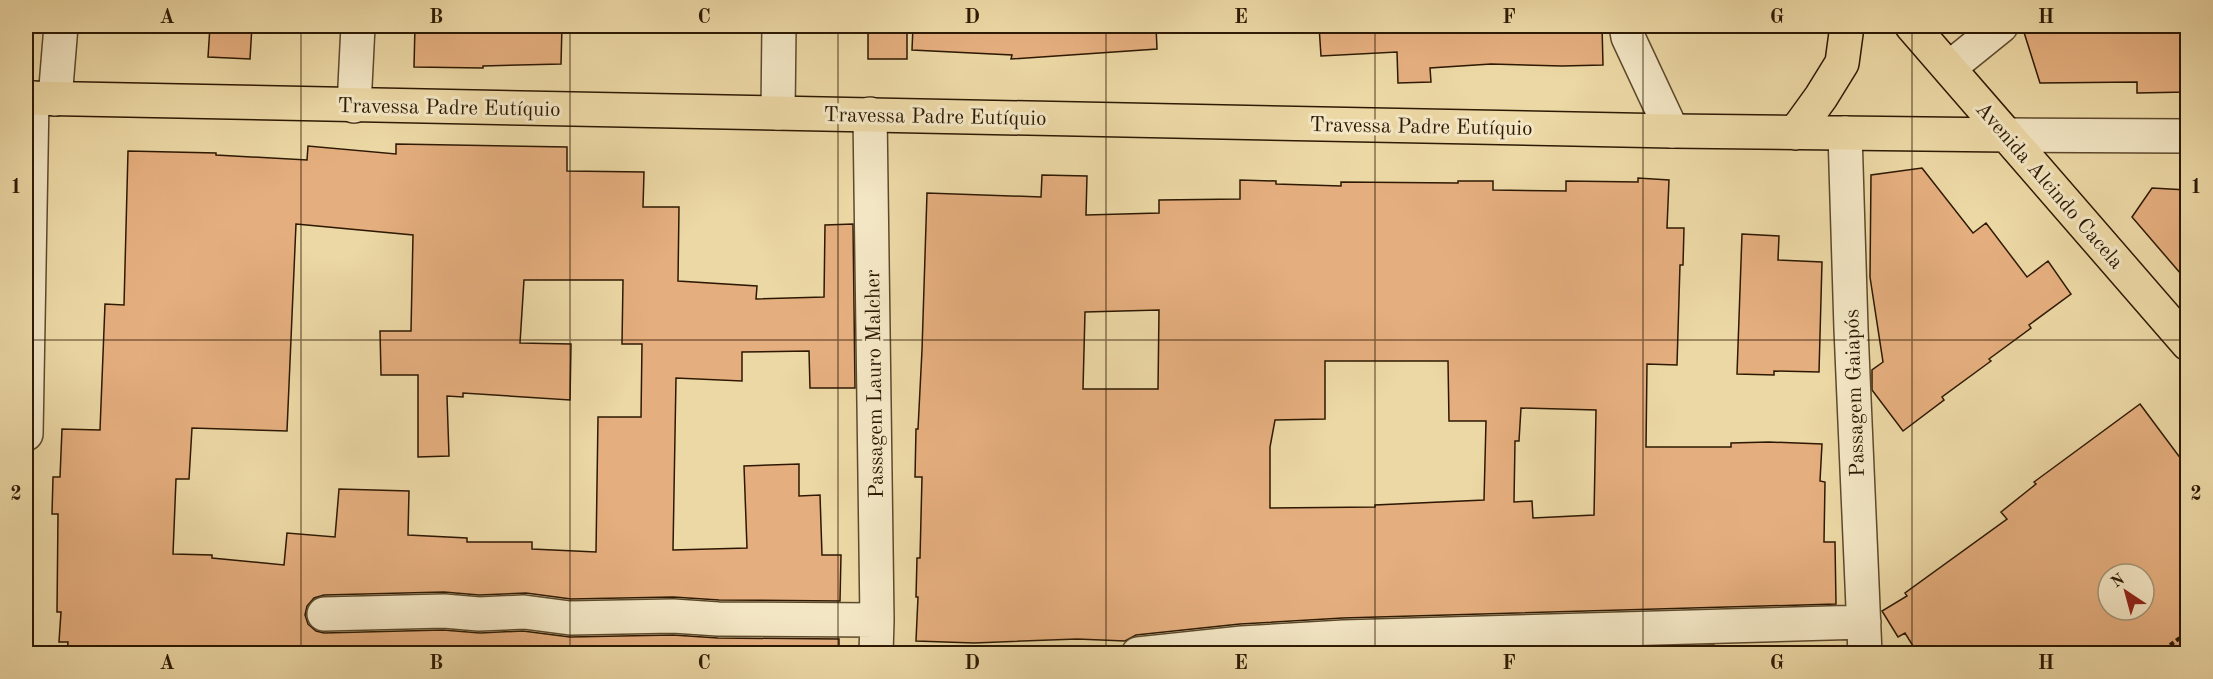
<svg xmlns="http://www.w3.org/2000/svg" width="2213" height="679" viewBox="0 0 2213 679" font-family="'Old Standard TT',serif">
	<rect width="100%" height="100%" fill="#ecd8a5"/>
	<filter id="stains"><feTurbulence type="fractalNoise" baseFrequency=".00333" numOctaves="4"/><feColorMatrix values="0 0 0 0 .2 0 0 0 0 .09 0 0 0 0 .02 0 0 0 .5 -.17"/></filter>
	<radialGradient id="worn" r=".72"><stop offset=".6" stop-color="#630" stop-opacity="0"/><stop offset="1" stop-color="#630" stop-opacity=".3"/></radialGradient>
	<path fill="#e5ae7e" stroke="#2d1903" stroke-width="1.5" fill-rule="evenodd" d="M 210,26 L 252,26 L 250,59 L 208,57 Z
		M 415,26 L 562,26 L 561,64 L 483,66 L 483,68 L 414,67 Z
		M 868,26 L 907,26 L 907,59 L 868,59 Z
		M 913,26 L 1156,26 L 1157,49 L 1011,59 L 1012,55 L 912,50 Z
		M 1319,26 L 1602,26 L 1603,65 L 1562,66 L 1491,64 L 1430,68 L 1431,82 L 1398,83 L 1397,52 L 1321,56 Z
		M 2022,26 L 2187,26 L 2187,92 L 2137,93 L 2137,82 L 2040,83 Z
		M 396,144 L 567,147 L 567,171 L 644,172 L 643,207 L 679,207 L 678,281 L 757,286 L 756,299 L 824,297 L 825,225 L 853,224 L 855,388 L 810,388 L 809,351 L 742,352 L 742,381 L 676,378 L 673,550 L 747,548 L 744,466 L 799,464 L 799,496 L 820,495 L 822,555 L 841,555 L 840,601 L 719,600 L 673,597 L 571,599 L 526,593 L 479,595 L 444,592 L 324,595 L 314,598 L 307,606 L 305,615 L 308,624 L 316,631 L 324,633 L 443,630 L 480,633 L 523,631 L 570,637 L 673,635 L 718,638 L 839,639 L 839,654 L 67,654 L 68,642 L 59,642 L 61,612 L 57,612 L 58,514 L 52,514 L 53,477 L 60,477 L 62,429 L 100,430 L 105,304 L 124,305 L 128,151 L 216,153 L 216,155 L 307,160 L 308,146 L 396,154 ZM 296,224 L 413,235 L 411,331 L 380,331 L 381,375 L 418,375 L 418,457 L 449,456 L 447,396 L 463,397 L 463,393 L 570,400 L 571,344 L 520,343 L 524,280 L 623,280 L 622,344 L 642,344 L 641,417 L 598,417 L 596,552 L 532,549 L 532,542 L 467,542 L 467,538 L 408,535 L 409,491 L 339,489 L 335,537 L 287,533 L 284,565 L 212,558 L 212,555 L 173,554 L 176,479 L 189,479 L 192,428 L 287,431 Z
		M 1922,168 L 1973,233 L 1986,223 L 2027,277 L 2048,261 L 2071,294 L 2029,325 L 2031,328 L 1989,359 L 1991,361 L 1942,397 L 1944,400 L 1903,431 L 1872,390 L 1872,370 L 1883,362 L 1870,277 L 1871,175 Z
		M 1042,175 L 1087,176 L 1086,215 L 1159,213 L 1159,200 L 1240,199 L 1240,180 L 1276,181 L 1276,184 L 1341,186 L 1341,182 L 1458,183 L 1458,181 L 1493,181 L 1493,190 L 1566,191 L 1566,181 L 1638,182 L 1638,178 L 1669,180 L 1667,228 L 1684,228 L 1683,265 L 1680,265 L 1677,365 L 1647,364 L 1646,447 L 1731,447 L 1731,443 L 1769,442 L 1822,444 L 1820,481 L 1825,482 L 1824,542 L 1835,542 L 1836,604 L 1343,618 L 1240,624 L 1136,635 L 1125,641 L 1077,639 L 974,643 L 916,641 L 918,597 L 916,597 L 917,558 L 920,558 L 922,477 L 915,477 L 916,429 L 918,429 L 922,350 L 927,193 L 1041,197 ZM 1159,310 L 1158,389 L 1083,389 L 1085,312 ZM 1325,361 L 1448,361 L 1449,421 L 1486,421 L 1484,500 L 1375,505 L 1375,507 L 1270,508 L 1270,447 L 1275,420 L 1325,419 ZM 1521,408 L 1596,410 L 1594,515 L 1533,518 L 1532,501 L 1514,502 L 1515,441 L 1519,441 Z
		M 2152,188 L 2187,190 L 2187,281 L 2132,217 Z
		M 1742,234 L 1779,236 L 1778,260 L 1822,262 L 1819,372 L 1774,371 L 1774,375 L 1737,374 Z
		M 2140,404 L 2187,467 L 2187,654 L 1918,654 L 1905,633 L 1898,637 L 1882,611 L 1907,596 L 1905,593 L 2007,519 L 2001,512 L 2036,484 L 2034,482 ZM 2108,574 L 2144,574 L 2144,610 L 2108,610 Z
		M 1714,645 L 1714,654 L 1422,654 Z"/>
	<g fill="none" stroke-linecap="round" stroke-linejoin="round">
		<defs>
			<path id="minor" d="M 1626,26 L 1628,37 L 1672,131
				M 1949,68 L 2001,26
				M 55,99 L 61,26
				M 354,106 L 358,26
				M 778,113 L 779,26
				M 870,114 L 877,620 L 876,654
				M 1845,133 L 1851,329 L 1865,654
				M 2007,135 L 2188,136
				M 26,434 L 32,98
				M 324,614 L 444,611 L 479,614 L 524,612 L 570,618 L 673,616 L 718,619 L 877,620
				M 1138,654 L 1242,643 L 1344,637 L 1864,622"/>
			<path id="major" d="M 1912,26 L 2188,344
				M 26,98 L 1672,131 L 2007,135
				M 1795,133 L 1821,97 L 1842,63 L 1847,26"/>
		</defs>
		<use href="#minor" stroke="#5d492c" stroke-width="36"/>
		<use href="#major" stroke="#2d1903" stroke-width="36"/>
		<path stroke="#2d1903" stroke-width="4" stroke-dasharray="4.5 3" stroke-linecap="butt" d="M 2158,654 L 2188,632"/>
		<use href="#minor" stroke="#f3e6c4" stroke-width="33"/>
		<use href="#major" stroke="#ecd8a5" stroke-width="33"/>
	</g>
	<path fill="none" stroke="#2d1903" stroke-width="1.5" stroke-opacity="0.55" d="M 301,26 L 301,654M 570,26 L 570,654M 838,26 L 838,654M 1106,26 L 1106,654M 1375,26 L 1375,654M 1643,26 L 1643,654M 1912,26 L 1912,654M 26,340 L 2188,340"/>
	<g text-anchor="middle" stroke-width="6" stroke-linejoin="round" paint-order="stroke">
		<g font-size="21" fill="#2d1903" stroke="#f3e6c4">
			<text transform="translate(449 107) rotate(1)" y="7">Travessa Padre Eutíquio</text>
			<text transform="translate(935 116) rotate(1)" y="7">Travessa Padre Eutíquio</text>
			<text transform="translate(1421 126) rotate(1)" y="7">Travessa Padre Eutíquio</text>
			<text transform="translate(2050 185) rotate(49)" y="7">Avenida Alcindo Cacela</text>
			<text transform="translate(874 384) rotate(-91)" y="7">Passagem Lauro Malcher</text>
			<text transform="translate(1854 393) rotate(-92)" y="7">Passagem Gaiapós</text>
		</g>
	</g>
	<rect width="2213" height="679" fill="none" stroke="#ecd8a5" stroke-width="66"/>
	<g transform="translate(2126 592) rotate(324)"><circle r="28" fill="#f3e6c4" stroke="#a49477" stroke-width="1.5"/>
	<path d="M0-4.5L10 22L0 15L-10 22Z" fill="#8f2418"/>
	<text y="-9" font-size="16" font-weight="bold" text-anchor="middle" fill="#2d1903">N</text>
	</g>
	<rect x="33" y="33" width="2147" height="613" fill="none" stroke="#2d1903" stroke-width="2"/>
	<g font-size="20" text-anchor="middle" font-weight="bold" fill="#2d1903">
		<text x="167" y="23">A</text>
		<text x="436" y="23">B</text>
		<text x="704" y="23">C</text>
		<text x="972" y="23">D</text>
		<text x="1241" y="23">E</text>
		<text x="1509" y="23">F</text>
		<text x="1777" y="23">G</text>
		<text x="2046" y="23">H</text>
		<text x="16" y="193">1</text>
		<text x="2196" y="193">1</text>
		<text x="16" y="500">2</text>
		<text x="2196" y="500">2</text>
		<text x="167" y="669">A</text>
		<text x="436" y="669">B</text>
		<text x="704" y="669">C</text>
		<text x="972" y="669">D</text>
		<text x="1241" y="669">E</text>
		<text x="1509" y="669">F</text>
		<text x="1777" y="669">G</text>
		<text x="2046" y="669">H</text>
	</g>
	<rect width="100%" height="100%" filter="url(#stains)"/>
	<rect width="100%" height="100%" fill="url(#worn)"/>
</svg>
